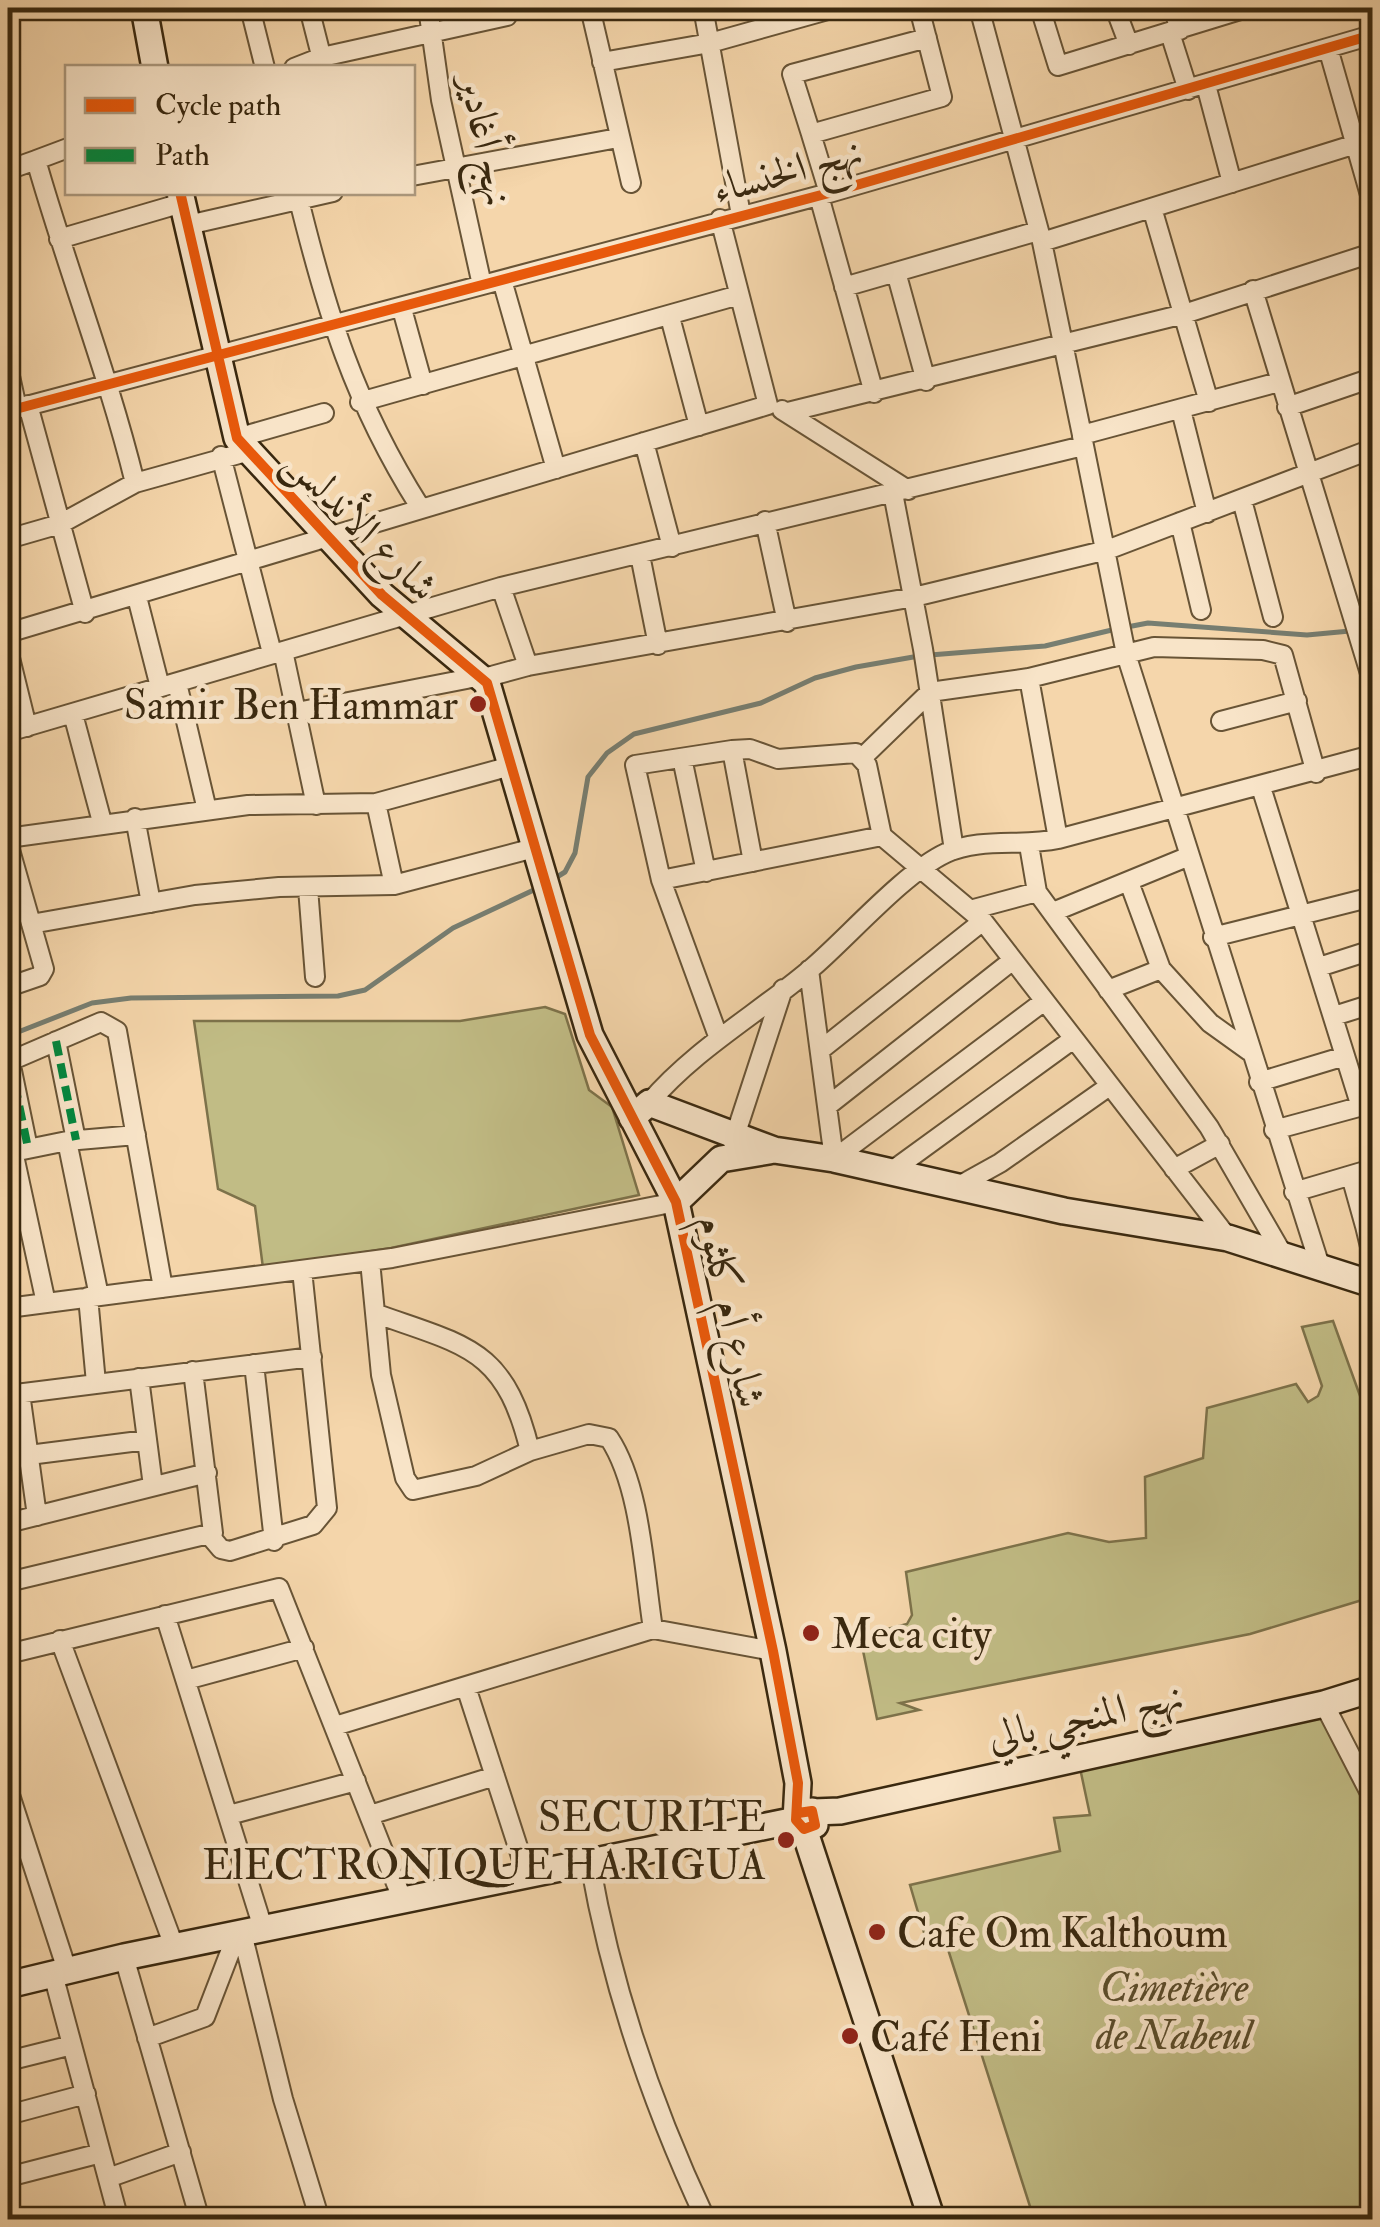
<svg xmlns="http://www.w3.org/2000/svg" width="1380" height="2227" viewBox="0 0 1380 2227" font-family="'IM FELL Double Pica',Amiri,serif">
	<rect width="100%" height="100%" fill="#f5d6ab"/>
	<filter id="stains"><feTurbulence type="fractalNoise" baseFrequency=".002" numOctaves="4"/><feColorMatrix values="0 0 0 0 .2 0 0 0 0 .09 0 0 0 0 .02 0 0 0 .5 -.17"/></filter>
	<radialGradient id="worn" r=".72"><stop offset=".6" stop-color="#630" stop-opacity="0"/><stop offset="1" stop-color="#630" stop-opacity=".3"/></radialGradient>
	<path fill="#c1bc85" stroke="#7d724a" stroke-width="2.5" d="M 545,1007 L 565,1014 L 589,1090 L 612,1107 L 639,1195 L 391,1248 L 263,1268 L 255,1206 L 218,1189 L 194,1021 L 460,1021 Z
		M 1333,1321 L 1372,1429 L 1372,1597 L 1250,1634 L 900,1703 L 919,1710 L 877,1719 L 860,1636 L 907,1624 L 912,1615 L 906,1572 L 1068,1533 L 1109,1542 L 1146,1538 L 1145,1477 L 1203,1458 L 1207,1408 L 1296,1384 L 1308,1402 L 1318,1396 L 1322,1386 L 1302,1327 Z
		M 1328,1716 L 1372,1805 L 1372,1889 L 1367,1895 L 1372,1922 L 1372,2022 L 1367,2032 L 1372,2057 L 1372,2219 L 1034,2219 L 946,1943 L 928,1946 L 910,1885 L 1060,1851 L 1054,1818 L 1090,1815 L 1080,1768 Z"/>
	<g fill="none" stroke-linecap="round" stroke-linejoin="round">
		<path stroke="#777e71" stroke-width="5" d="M 1127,627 L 1148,623 L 1307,635 L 1350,631
			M 930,655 L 1045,646 L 1116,629
			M 552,880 L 565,872 L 575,853 L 588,777 L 607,753 L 634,734 L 761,703 L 815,678 L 856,667 L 919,656
			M 8,1036 L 92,1003 L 131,998 L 338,996 L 365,990 L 453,928 L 538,888"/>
		<defs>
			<path id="street" d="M 250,8 L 265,68
				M 309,8 L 324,67
				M 428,8 L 441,100 L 482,285
				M 590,8 L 631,183
				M 703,8 L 741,215
				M 919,8 L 942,97 L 811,134 L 792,74 L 927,38
				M 979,8 L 1042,242 L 1082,435 L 1279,382
				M 1040,8 L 1058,66 L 1247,8
				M 1115,8 L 1129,45
				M 1173,8 L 1180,30
				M 1170,33 L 1188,90
				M 1328,48 L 1372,202
				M 602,62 L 710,43 L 835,8
				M 294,68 L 322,57 L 507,16 L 510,8
				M 1206,85 L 1232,183
				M 811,134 L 829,193
				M 68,148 L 36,160 C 67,269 108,373 135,483
				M 8,170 L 36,160
				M 412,176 L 618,138
				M 297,192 C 326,311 354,403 420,507
				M 819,196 L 874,393
				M 1152,208 L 1209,402
				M 188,225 L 333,192
				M 59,239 L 182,203
				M 1042,242 L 1372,139
				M 896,272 L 926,381
				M 502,280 L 556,469
				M 844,287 L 1038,231
				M 1253,290 L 1372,680
				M 402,309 L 423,385
				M 670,317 L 699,426
				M 8,367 L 17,408
				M 360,402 L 739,295
				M 28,405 L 85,613
				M 1287,407 L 1372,378
				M 782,410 L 908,490
				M 1181,410 L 1207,513
				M 8,411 L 829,193 L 1372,35
				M 788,412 L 1184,314 L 1372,253
				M 1082,436 L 1126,654 L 1320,1266
				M 237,438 L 324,413
				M 644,442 L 672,547
				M 221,456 L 272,653
				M 893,493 L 923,649 L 954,850
				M 1242,500 L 1273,617
				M 765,521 L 787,622
				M 1180,522 L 1201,610
				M 8,539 L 60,524 L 135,483 L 246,452
				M 640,555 L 658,645
				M 501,587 L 528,666
				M 137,597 L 160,687
				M 8,633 L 768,405 L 720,219
				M 8,650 L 27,727
				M 283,651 L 316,805
				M 484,678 L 528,666 L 914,597 L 1107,550 L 1372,449
				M 1029,678 L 1058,839
				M 177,683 L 207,810
				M 297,712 L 482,676
				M 73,714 L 102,822
				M 1221,721 L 1297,701
				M 8,732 L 501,587 L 1083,446
				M 732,750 L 753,862
				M 682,758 L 706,872
				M 862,758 L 930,692 L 1029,678 L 1154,647 L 1263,650 L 1283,655 L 1316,773
				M 1261,787 L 1361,1107
				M 376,803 L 394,885
				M 135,818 L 151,903
				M 8,838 L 248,805 L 376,803 L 511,766
				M 8,843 L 44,969 L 40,976 L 8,987
				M 1029,845 L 1037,892 L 1209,1127 L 1282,1253
				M 661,880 L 882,836 L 983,921 L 1228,1238
				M 308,888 L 315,977
				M 970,910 L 1037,892
				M 1053,912 L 1187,857
				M 31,924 L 195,895 L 279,887 L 394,885 L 534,848
				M 1213,937 L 1372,897
				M 1319,967 L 1372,950
				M 1161,969 L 1210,1023 L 1249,1051
				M 809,970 L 834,1159
				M 1108,990 L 1161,969 L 1129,882
				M 1334,1016 L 1372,1004
				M 718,1036 L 661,880 L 635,765 L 732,750 L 750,749 L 778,759 L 856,753 L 867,765 L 882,836
				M 56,1041 L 76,1140
				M 823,1048 L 983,921
				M 10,1061 L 28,1148
				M 8,1062 L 101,1022 L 117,1031 L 163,1288
				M 1259,1082 L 1345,1056
				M 649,1103 C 696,1048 758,1014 813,967 C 849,936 905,872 946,853 C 981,837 1021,847 1058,839 L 1372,755
				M 830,1104 L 1013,960
				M 1274,1130 L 1370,1104
				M 67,1141 L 99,1296
				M 733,1142 L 783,989
				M 13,1151 L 46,1303
				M 8,1153 L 67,1141 L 136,1135
				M 834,1159 L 1043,1002
				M 1174,1169 L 1220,1144
				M 889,1173 L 1072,1040
				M 1351,1176 L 1365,1226
				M 955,1188 L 1000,1163 L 1108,1087
				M 1294,1192 L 1372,1169
				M 1372,1224 L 1365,1226 L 1372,1255
				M 370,1261 L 381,1375 L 405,1478 L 413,1490 L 476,1476 L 530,1451
				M 88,1297 L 96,1383
				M 8,1308 L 392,1258 L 676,1202
				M 377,1314 C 467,1346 505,1348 530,1451 L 589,1434 L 609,1438 C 641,1486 644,1572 653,1629
				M 254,1364 L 274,1541
				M 139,1378 L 153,1486
				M 20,1393 L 37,1516
				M 8,1395 L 312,1357
				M 29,1455 L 147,1440
				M 8,1523 L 207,1473
				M 210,1536 L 221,1549 L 230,1551 L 313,1525 L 327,1508 L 302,1270
				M 8,1582 L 213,1533 L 193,1371
				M 165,1615 L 263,1928
				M 60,1640 L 174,1946
				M 8,1654 L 279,1588 L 403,1901
				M 186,1680 L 304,1648
				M 466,1687 L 527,1875
				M 1324,1704 L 1372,1797
				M 335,1726 L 653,1629 L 773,1651
				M 8,1789 L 67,1970
				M 229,1815 L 356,1781
				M 370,1815 L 495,1776
				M 590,1863 C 612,1988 652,2105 706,2220
				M 242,1933 L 283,2099 L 320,2220
				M 124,1957 L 200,2220
				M 53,1974 L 119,2220
				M 1372,2029 L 1372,2044
				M 147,2038 L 205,2017 L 237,1934
				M 8,2061 L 72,2045
				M 8,2115 L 86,2094
				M 8,2177 L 101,2153
				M 108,2178 L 181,2152"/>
			<path id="secondary" d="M 144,8 L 155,68
				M 180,192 L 237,438 L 382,595 L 487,683 L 590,1035 L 676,1202 L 773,1651 L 798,1783 L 796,1820 L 804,1829 L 815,1825 L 812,1811 L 798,1813
				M 632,1118 L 649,1103 L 774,1150 L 834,1159 L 1064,1211 L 1228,1238 L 1372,1284
				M 676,1202 L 721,1159 L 769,1151
				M 813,1812 L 840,1811 L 1324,1704 L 1372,1689
				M 804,1829 L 932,2220
				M 8,1985 L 124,1957 L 796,1820"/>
		</defs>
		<use href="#street" stroke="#685436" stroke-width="22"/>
		<use href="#secondary" stroke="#39280f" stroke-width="30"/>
		<use href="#street" stroke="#f8e4c8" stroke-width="18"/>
		<use href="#secondary" stroke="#f8e4c8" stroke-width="25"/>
		<path stroke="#00873e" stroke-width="8" stroke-dasharray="15 8" stroke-linecap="butt" d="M 56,1041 L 76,1140
			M 10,1061 L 28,1148"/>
		<defs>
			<path id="cycleway" d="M 180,192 L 237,438 L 382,595 L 487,683 L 590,1035 L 676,1202 L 773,1651 L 798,1783 L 796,1820 L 804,1829 L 815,1825 L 812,1811 L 798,1813
				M 8,411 L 829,193 L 1372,35"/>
		</defs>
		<use href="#cycleway" stroke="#f8e4c8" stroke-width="16"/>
		<use href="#cycleway" stroke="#e8590c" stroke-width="10"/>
	</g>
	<g fill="#8f2418" stroke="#f8e4c8" stroke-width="4">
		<circle cx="478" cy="704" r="10"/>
		<circle cx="811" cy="1633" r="10"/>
		<circle cx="786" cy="1840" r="10"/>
		<circle cx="877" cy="1932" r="10"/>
		<circle cx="850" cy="2036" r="10"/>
	</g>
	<g text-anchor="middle" stroke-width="9" stroke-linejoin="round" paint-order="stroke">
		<g font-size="42" fill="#39280f" stroke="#f8e4c8">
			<text transform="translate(488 140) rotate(79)" y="15">نهج أغادير</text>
			<text transform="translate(787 169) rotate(-15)" y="15">نهج الخنساء</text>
			<text transform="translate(362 523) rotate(45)" y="15">شارع الأندلس</text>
			<text transform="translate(733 1311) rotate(78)" y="15">شارع أم كلثوم</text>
			<text transform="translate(1085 1715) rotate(-12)" y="15">نهج المنجي بالي</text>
		</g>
		<g font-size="42" fill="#39280f" stroke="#f8e4c8" text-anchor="start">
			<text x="458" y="719" text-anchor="end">Samir Ben Hammar</text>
			<text x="831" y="1648">Meca city</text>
			<text x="766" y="1831" text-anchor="end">SECURITE<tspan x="766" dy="48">ElECTRONIQUE HARIGUA</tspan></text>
			<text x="897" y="1947">Cafe Om Kalthoum</text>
			<text x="870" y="2051">Café Heni</text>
		</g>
		<g font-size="42" font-style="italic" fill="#5b4d2c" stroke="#f8e4c8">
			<text x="1174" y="2001">Cimetière<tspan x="1174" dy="48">de Nabeul</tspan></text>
		</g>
	</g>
	<rect width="1380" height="2227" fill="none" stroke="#f5d6ab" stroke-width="40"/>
	<rect x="10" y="10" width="1360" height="2207" fill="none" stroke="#39280f" stroke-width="5"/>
	<rect x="20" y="20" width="1340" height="2187" fill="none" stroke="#39280f" stroke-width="2.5"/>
	<rect x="65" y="65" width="350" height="130" fill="#f8e4c8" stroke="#ac997e" stroke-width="2.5"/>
	<rect x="85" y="98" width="50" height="15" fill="#e8590c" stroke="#ac997e" stroke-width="2.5"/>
	<text x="155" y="115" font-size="30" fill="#39280f">Cycle path</text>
	<rect x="85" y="148" width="50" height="15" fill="#00873e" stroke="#ac997e" stroke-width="2.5"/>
	<text x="155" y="165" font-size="30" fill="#39280f">Path</text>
	<rect width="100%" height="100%" filter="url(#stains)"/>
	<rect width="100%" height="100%" fill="url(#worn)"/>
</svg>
